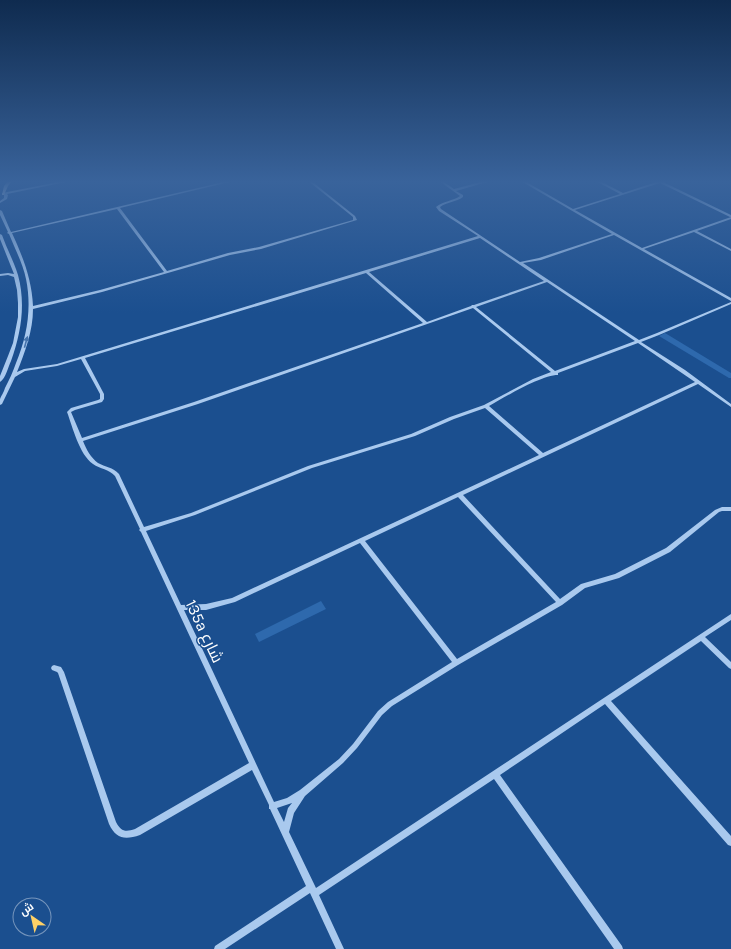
<svg xmlns="http://www.w3.org/2000/svg" width="731" height="949" viewBox="0 0 731 949" font-family="Karla,Cairo,sans-serif">
	<rect width="100%" height="100%" fill="#1b4f8f"/>
	<path fill="#2e69ad" d="M 665,333 L 731,373 L 731,378 L 729,378 L 659,336 Z
		M 321,601 L 326,609 L 259,642 L 255,634 Z"/>
	<g fill="none" stroke-linecap="round" stroke-linejoin="round">
		<path fill="#a9c9ee" fill-rule="evenodd" d="M 69,180 L 76,180 L 7,194 L 8,195 L 7,199 L 0,203 L 0,201 L 4,198 L 4,195 L 2,195 L 2,193 Z
			M 232,180 L 238,180 L 120,208 L 167,271 L 228,253 L 259,247 L 353,220 L 353,217 L 307,180 L 310,180 L 355,216 L 357,220 L 261,249 L 230,255 L 102,292 L 33,309 C 33,331 25,352 17,372 L 24,369 L 57,364 L 478,236 L 439,211 L 436,207 C 443,201 453,201 460,196 L 438,180 L 441,180 L 454,189 L 488,180 L 494,180 L 456,191 L 463,195 L 463,197 C 456,202 447,202 440,207 L 441,209 L 520,262 L 539,258 L 612,234 L 519,180 L 523,180 L 573,209 L 620,194 L 594,180 L 598,180 L 623,193 L 659,181 L 668,180 L 663,182 L 731,215 L 731,217 L 730,217 L 660,183 L 575,210 L 642,248 L 731,217 L 731,219 L 697,231 L 731,249 L 731,251 L 694,232 L 644,249 L 731,298 L 731,301 L 614,235 L 541,260 L 523,263 L 639,340 L 657,333 L 731,302 L 731,304 L 659,335 L 641,342 L 685,370 L 731,404 L 731,407 L 698,384 L 463,495 L 560,599 L 581,584 L 615,574 L 666,548 L 715,510 L 722,507 L 731,507 L 731,511 L 722,511 L 719,512 L 670,552 L 619,578 L 585,588 L 562,605 L 458,665 L 392,706 L 382,715 L 357,748 L 343,763 L 305,796 L 294,813 L 289,832 L 316,888 L 731,614 L 731,620 L 705,637 L 731,662 L 731,669 L 729,668 L 701,641 L 611,701 L 731,836 L 731,846 L 728,845 L 605,704 L 500,775 L 622,946 L 623,949 L 614,949 L 494,779 L 319,895 L 344,949 L 336,949 L 310,893 L 225,949 L 214,949 L 215,946 L 306,886 L 270,809 L 269,809 L 269,805 L 252,770 L 140,835 C 125,840 116,839 109,824 L 58,673 L 57,672 L 52,670 L 51,668 L 52,666 L 54,665 L 61,667 L 64,672 L 116,822 C 121,832 126,832 135,829 L 249,763 L 141,532 L 139,530 L 140,529 L 115,476 C 109,469 100,469 93,464 C 79,454 73,428 67,412 L 71,408 L 98,400 L 100,399 L 100,394 L 81,359 L 57,366 L 25,371 L 15,377 L 2,404 L 0,405 C 0,403 0,401 0,399 C 1,396 4,392 5,388 C 9,380 13,372 16,363 C 27,337 32,308 26,279 C 23,264 15,249 9,234 L 7,233 L 8,232 L 0,215 L 0,210 L 2,211 L 11,232 ZM 117,209 L 164,272 L 100,290 L 33,306 C 32,280 23,257 12,233 ZM 480,238 L 544,281 L 474,305 L 472,305 L 471,306 L 427,322 L 369,272 ZM 366,273 L 423,323 L 194,402 L 82,438 L 71,412 L 75,410 L 102,402 L 104,399 L 104,394 L 85,358 ZM 547,282 L 635,341 L 555,371 L 476,307 ZM 473,308 L 551,372 L 533,379 L 484,405 L 450,417 L 411,434 L 308,466 L 191,513 L 144,527 L 119,474 C 113,467 105,467 98,463 C 91,458 86,449 83,441 L 198,404 ZM 638,343 L 695,382 L 543,453 L 489,406 C 505,397 541,375 558,375 L 558,373 ZM 485,408 L 539,455 L 232,598 L 206,604 L 181,605 L 146,531 L 195,515 L 312,468 L 415,436 L 454,419 ZM 458,497 L 556,602 L 457,659 L 365,541 ZM 360,543 L 452,662 L 388,702 L 378,711 L 353,744 L 339,759 L 300,790 L 287,798 L 274,802 L 184,610 L 206,610 L 235,602 ZM 292,803 L 288,808 L 284,822 L 277,808 Z
			M 0,234 L 2,235 C 7,249 14,262 18,275 C 26,304 21,333 11,361 C 8,367 6,378 0,382 L 0,376 L 8,356 L 13,343 L 18,317 L 18,303 L 17,290 L 14,277 L 8,275 L 0,276 L 0,274 L 8,273 L 14,274 L 0,239 Z"/>
		<path fill="#fff" fill-rule="evenodd" d="M 9,180 L 13,180 L 8,186 L 4,195 L 2,195 L 4,186 Z"/>
	</g>
	<defs><path id="oneway-solid" d="M-6-.8H1V-3.2L6.5 0L1 3.2V.8H-6Z"/></defs>
	<use fill="#4674ac" href="#oneway-solid" transform="translate(26 342) rotate(-75)"/>
	<linearGradient id="sky" x2="0" y2="1"><stop stop-color="#0f2b4f"/><stop offset="0.58" stop-color="#39639b"/><stop offset="1" stop-color="#39639b" stop-opacity="0"/></linearGradient>
	<rect width="731" height="313" fill="url(#sky)"/>
	<g text-anchor="middle" stroke-width="3" stroke-linejoin="round" paint-order="stroke">
		<g font-size="16" fill="#fff" stroke="#1b4f8f">
			<text transform="translate(205 631) rotate(65)" y="6">135a شارع</text>
		</g>
	</g>
	<g transform="translate(32 917) rotate(326)"><circle r="19" fill="#1b4f8f" stroke="#7695bc"/>
	<path d="M0-3L7 15L0 10L-7 15Z" fill="#ffd166"/>
	<text y="-6" font-size="11" font-weight="bold" text-anchor="middle" fill="#ffffff">ش</text>
	</g>
</svg>
